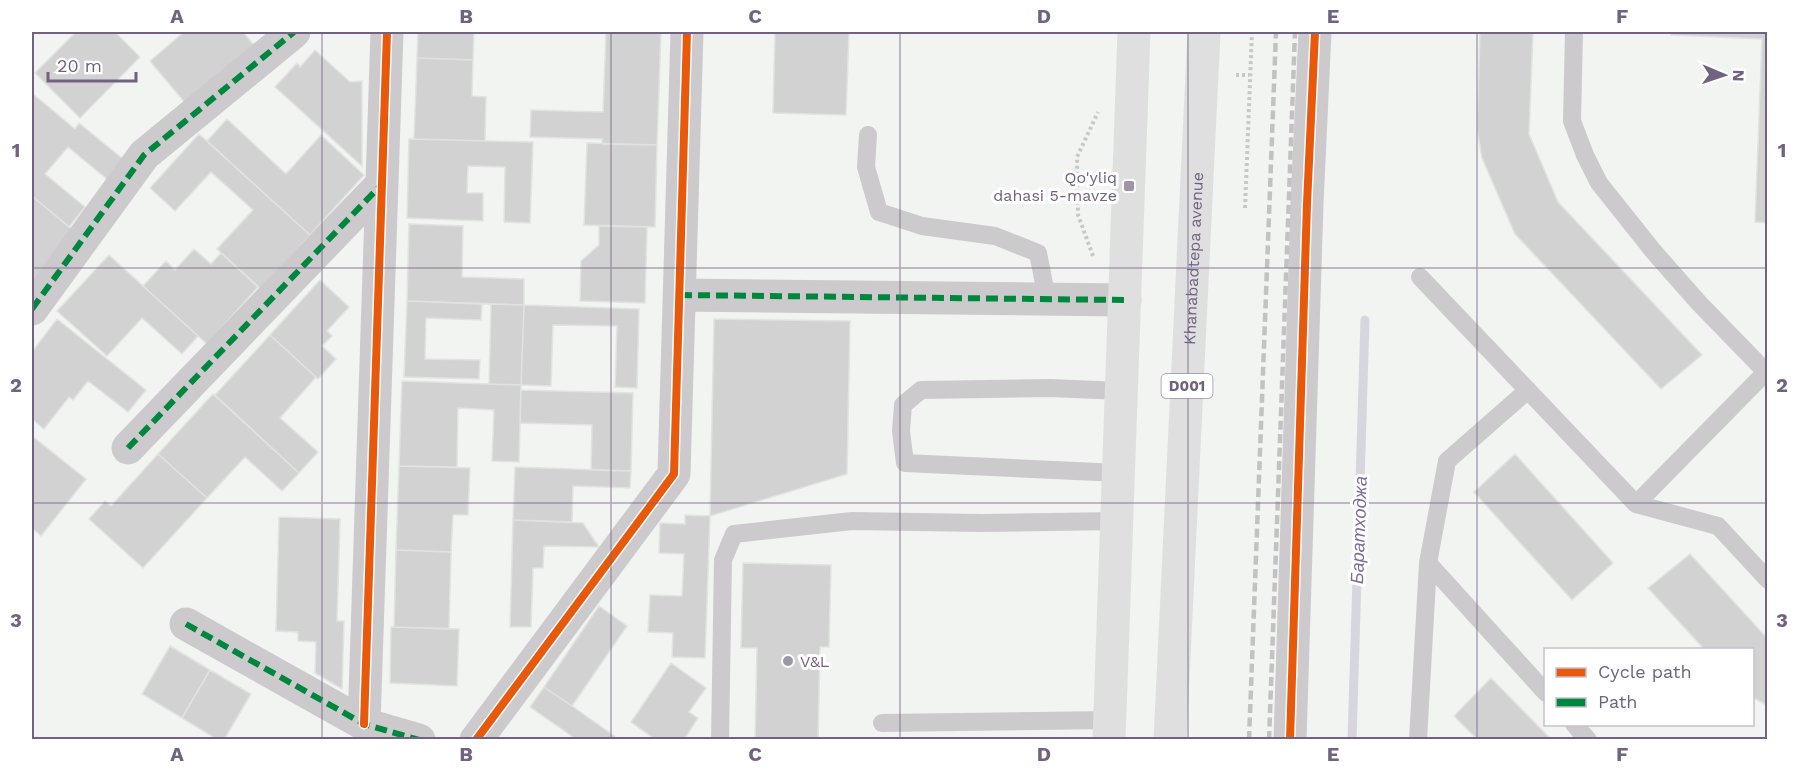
<svg xmlns="http://www.w3.org/2000/svg" width="1799" height="771" viewBox="0 0 1799 771" font-family="'Work Sans',sans-serif">
	<rect width="100%" height="100%" fill="#f1f4f1"/>
	<g fill="none" stroke-linecap="round" stroke-linejoin="round">
		<path stroke="#d7d5dd" stroke-width="9" d="M 1352,740 L 1365,320"/>
	</g>
	<path fill="#d2d2d3" stroke="#e1e3e1" stroke-width="1.5" d="M 76,32 L 115,32 L 140,57 L 80,118 L 35,73 Z
		M 184,32 L 243,32 L 260,52 L 191,110 L 150,61 Z
		M 418,32 L 474,32 L 473,60 L 417,58 Z
		M 606,32 L 661,32 L 657,145 L 602,144 L 602,139 L 530,137 L 531,110 L 603,112 Z
		M 775,32 L 849,32 L 846,115 L 773,113 Z
		M 1480,32 L 1533,32 L 1529,134 L 1558,202 L 1702,355 L 1661,389 L 1515,234 L 1482,158 L 1477,129 Z
		M 1671,32 L 1768,32 L 1768,223 L 1755,222 L 1762,39 L 1671,35 Z
		M 315,50 L 350,82 L 362,81 L 362,166 L 275,87 L 297,63 L 300,67 Z
		M 417,58 L 473,60 L 472,96 L 486,97 L 485,141 L 414,139 Z
		M 32,93 L 75,129 L 79,123 L 124,160 L 108,180 L 68,147 L 45,174 L 85,207 L 69,227 L 32,196 Z
		M 227,119 L 286,174 L 321,135 L 364,175 L 310,235 L 207,141 Z
		M 199,134 L 310,235 L 261,289 L 217,249 L 253,210 L 211,172 L 175,211 L 150,188 Z
		M 409,139 L 533,142 L 530,223 L 504,222 L 505,167 L 468,166 L 467,193 L 483,193 L 483,221 L 407,218 Z
		M 587,143 L 657,145 L 655,227 L 584,225 Z
		M 32,196 L 73,230 L 32,282 Z
		M 409,224 L 463,226 L 462,277 L 524,279 L 524,305 L 407,301 Z
		M 599,226 L 647,227 L 645,303 L 580,301 L 581,261 L 599,245 Z
		M 194,249 L 211,264 L 221,253 L 258,287 L 207,344 L 143,286 L 166,261 L 175,270 Z
		M 109,255 L 198,336 L 182,354 L 142,318 L 107,356 L 57,311 Z
		M 320,280 L 349,307 L 327,331 L 332,336 L 322,346 L 336,359 L 318,379 L 270,335 Z
		M 407,301 L 482,304 L 481,320 L 426,318 L 425,359 L 480,360 L 479,379 L 404,377 Z
		M 491,304 L 524,305 L 521,385 L 489,384 Z
		M 524,305 L 639,309 L 637,388 L 615,387 L 617,326 L 553,325 L 551,386 L 521,385 Z
		M 57,319 L 146,390 L 128,412 L 88,381 L 73,400 L 69,397 L 44,429 L 32,419 L 32,352 Z
		M 714,319 L 850,321 L 847,474 L 710,516 Z
		M 270,335 L 316,377 L 280,418 L 318,452 L 299,473 L 215,395 Z
		M 402,381 L 521,385 L 519,462 L 492,461 L 494,410 L 458,408 L 457,467 L 399,466 Z
		M 521,390 L 633,393 L 631,471 L 591,470 L 592,425 L 520,423 Z
		M 213,394 L 299,473 L 282,491 L 245,457 L 207,498 L 158,454 Z
		M 32,436 L 86,479 L 41,536 L 32,528 Z
		M 158,454 L 207,498 L 143,568 L 89,519 L 105,501 L 111,506 Z
		M 1515,454 L 1613,563 L 1572,600 L 1474,492 Z
		M 399,466 L 470,468 L 468,515 L 453,515 L 451,552 L 396,550 Z
		M 515,467 L 631,471 L 630,488 L 573,486 L 572,522 L 513,520 Z
		M 685,515 L 710,516 L 705,658 L 672,657 L 673,633 L 648,632 L 650,595 L 682,596 L 684,554 L 659,553 L 660,523 L 685,524 Z
		M 279,517 L 340,519 L 337,621 L 344,621 L 342,689 L 315,673 L 316,642 L 298,641 L 298,632 L 276,631 Z
		M 513,520 L 583,523 L 599,547 L 544,546 L 543,568 L 533,568 L 531,627 L 510,627 Z
		M 396,550 L 451,552 L 449,629 L 394,627 Z
		M 1690,554 L 1768,639 L 1768,706 L 1752,697 L 1752,650 L 1705,650 L 1648,588 Z
		M 743,563 L 831,565 L 829,647 L 820,647 L 818,740 L 755,740 L 757,648 L 741,648 Z
		M 599,606 L 627,626 L 572,706 L 544,687 Z
		M 391,627 L 459,629 L 457,686 L 390,683 Z
		M 170,646 L 210,670 L 182,718 L 142,694 Z
		M 671,663 L 706,688 L 689,712 L 698,718 L 684,740 L 656,740 L 631,722 Z
		M 210,670 L 251,694 L 224,740 L 218,740 L 182,718 Z
		M 1491,678 L 1543,731 L 1552,740 L 1478,740 L 1454,716 Z
		M 544,687 L 572,706 L 620,740 L 572,740 L 573,737 L 530,707 Z"/>
	<g fill="none" stroke-linecap="round" stroke-linejoin="round">
		<path stroke="#c8c8c9" stroke-width="4" stroke-dasharray="3 3" stroke-linecap="butt" d="M 1236,75 L 1249,75
			M 1245,208 L 1252,32
			M 1093,256 L 1078,215 L 1077,157 L 1098,112"/>
		<path stroke="#cccacc" stroke-width="18" d="M 1574,32 L 1572,121 L 1585,155 L 1599,183 L 1654,252 L 1699,303 L 1766,372 L 1636,504
			M 868,135 L 866,167 L 879,212 L 922,226 L 995,236 L 1038,253 L 1047,299
			M 1420,277 L 1636,504 L 1718,526 L 1768,580
			M 1119,473 L 905,463 L 901,431 L 903,405 L 921,390 L 1050,388 L 1122,391
			M 1428,563 L 1546,693
			M 882,723 L 1109,720
			M 1574,724 L 1588,740
			M 720,740 L 723,560 L 734,534 L 852,521 L 982,523 L 1117,521
			M 1418,740 L 1428,563 L 1447,461 L 1528,390"/>
		<path stroke="#cccacc" stroke-width="33" d="M 680,295 L 1125,300
			M 32,309 L 144,155 L 294,32
			M 128,448 L 382,184
			M 186,624 L 364,724 L 419,740
			M 364,724 L 387,32
			M 476,740 L 674,474 L 687,32
			M 1290,740 L 1307,204 L 1315,32"/>
		<g stroke="#dfdfe0" stroke-width="33">
			<path d="M 1109,740 L 1134,32"/>
			<path id="s1" d="M 1170,740 L 1204,32"/>
		</g>
		<path stroke="#c2c2c3" stroke-width="4.5" stroke-dasharray="9 4.5" stroke-linecap="butt" d="M 1249,740 L 1276,32
			M 1269,740 L 1295,32"/>
		<path stroke="#00873e" stroke-width="6" stroke-dasharray="12 6" stroke-linecap="butt" d="M 680,295 L 1125,300
			M 32,309 L 144,155 L 294,32
			M 128,448 L 382,184
			M 186,624 L 364,724 L 419,740"/>
		<defs>
			<path id="cycleway" d="M 364,724 L 387,32
				M 476,740 L 674,474 L 687,32
				M 1290,740 L 1307,204 L 1315,32"/>
		</defs>
		<use href="#cycleway" stroke="#fff" stroke-width="11"/>
		<use href="#cycleway" stroke="#e8590c" stroke-width="8"/>
	</g>
	<path fill="none" stroke="#726282" stroke-width="1.5" stroke-opacity="0.55" d="M 322,32 L 322,740M 611,32 L 611,740M 900,32 L 900,740M 1188,32 L 1188,740M 1477,32 L 1477,740M 32,268 L 1768,268M 32,503 L 1768,503"/>
	<g fill="#9e95a9" stroke="#fff" stroke-width="2">
		<rect x="1123" y="180" width="12" height="12" rx="3"/>
		<circle cx="788" cy="661" r="6"/>
	</g>
	<g text-anchor="middle" stroke-width="6" stroke-linejoin="round" paint-order="stroke">
		<rect fill="#fff" stroke="#9c91a8" stroke-width="1.5" x="1161.5" y="374" width="51" height="24" rx="4.5"/>
		<g font-size="15" font-weight="bold" fill="#726282">
			<text x="1187" y="391">D001</text>
		</g>
		<g font-size="16" fill="#726282" stroke="#fff" text-anchor="end">
			<text x="1117" y="183">Qo'yliq<tspan x="1117" dy="18">dahasi 5-mavze</tspan></text>
			<text x="800" y="667" text-anchor="start">V&amp;L</text>
		</g>
		<g font-size="16" fill="#726282" stroke="#fff">
			<text dy="6" stroke="none"><textPath href="#s1" startOffset="482">Khanabadtepa avenue</textPath></text>
		</g>
		<g font-size="18" font-style="italic" fill="#7a6c95" stroke="#fff">
			<text transform="translate(1359 530) rotate(-88)" y="6">Баратходжа</text>
		</g>
	</g>
	<rect width="1799" height="771" fill="none" stroke="#ffffff" stroke-width="66"/>
	<rect x="1544" y="648" width="210" height="78" fill="#ffffff" stroke="#c7c0cd" stroke-width="1.5"/>
	<rect x="1556" y="668" width="30" height="9" fill="#e8590c" stroke="#c7c0cd" stroke-width="1.5"/>
	<text x="1598" y="678" font-size="18" fill="#726282">Cycle path</text>
	<rect x="1556" y="698" width="30" height="9" fill="#00873e" stroke="#c7c0cd" stroke-width="1.5"/>
	<text x="1598" y="708" font-size="18" fill="#726282">Path</text>
	<g transform="translate(1724 75) rotate(92)" stroke="#ffffff" stroke-width="4.5" paint-order="stroke">
	<path d="M0-4.5L10 22L0 15L-10 22Z" fill="#726282"/>
	<text y="-9" font-size="16" font-weight="bold" text-anchor="middle" fill="#726282">N</text>
	</g>
	<path d="M48 72v9h88v-9" fill="none" stroke="#726282" stroke-width="3"/>
	<text x="57" y="72" font-size="18" fill="#726282" stroke="#ffffff" stroke-width="4.5" paint-order="stroke">20 m</text>
	<rect x="33" y="33" width="1733" height="705" fill="none" stroke="#726282" stroke-width="2"/>
	<g font-size="20" text-anchor="middle" font-weight="bold" fill="#726282">
		<text x="177" y="23">A</text>
		<text x="466" y="23">B</text>
		<text x="755" y="23">C</text>
		<text x="1044" y="23">D</text>
		<text x="1333" y="23">E</text>
		<text x="1622" y="23">F</text>
		<text x="16" y="157">1</text>
		<text x="1782" y="157">1</text>
		<text x="16" y="392">2</text>
		<text x="1782" y="392">2</text>
		<text x="16" y="627">3</text>
		<text x="1782" y="627">3</text>
		<text x="177" y="761">A</text>
		<text x="466" y="761">B</text>
		<text x="755" y="761">C</text>
		<text x="1044" y="761">D</text>
		<text x="1333" y="761">E</text>
		<text x="1622" y="761">F</text>
	</g>
</svg>
